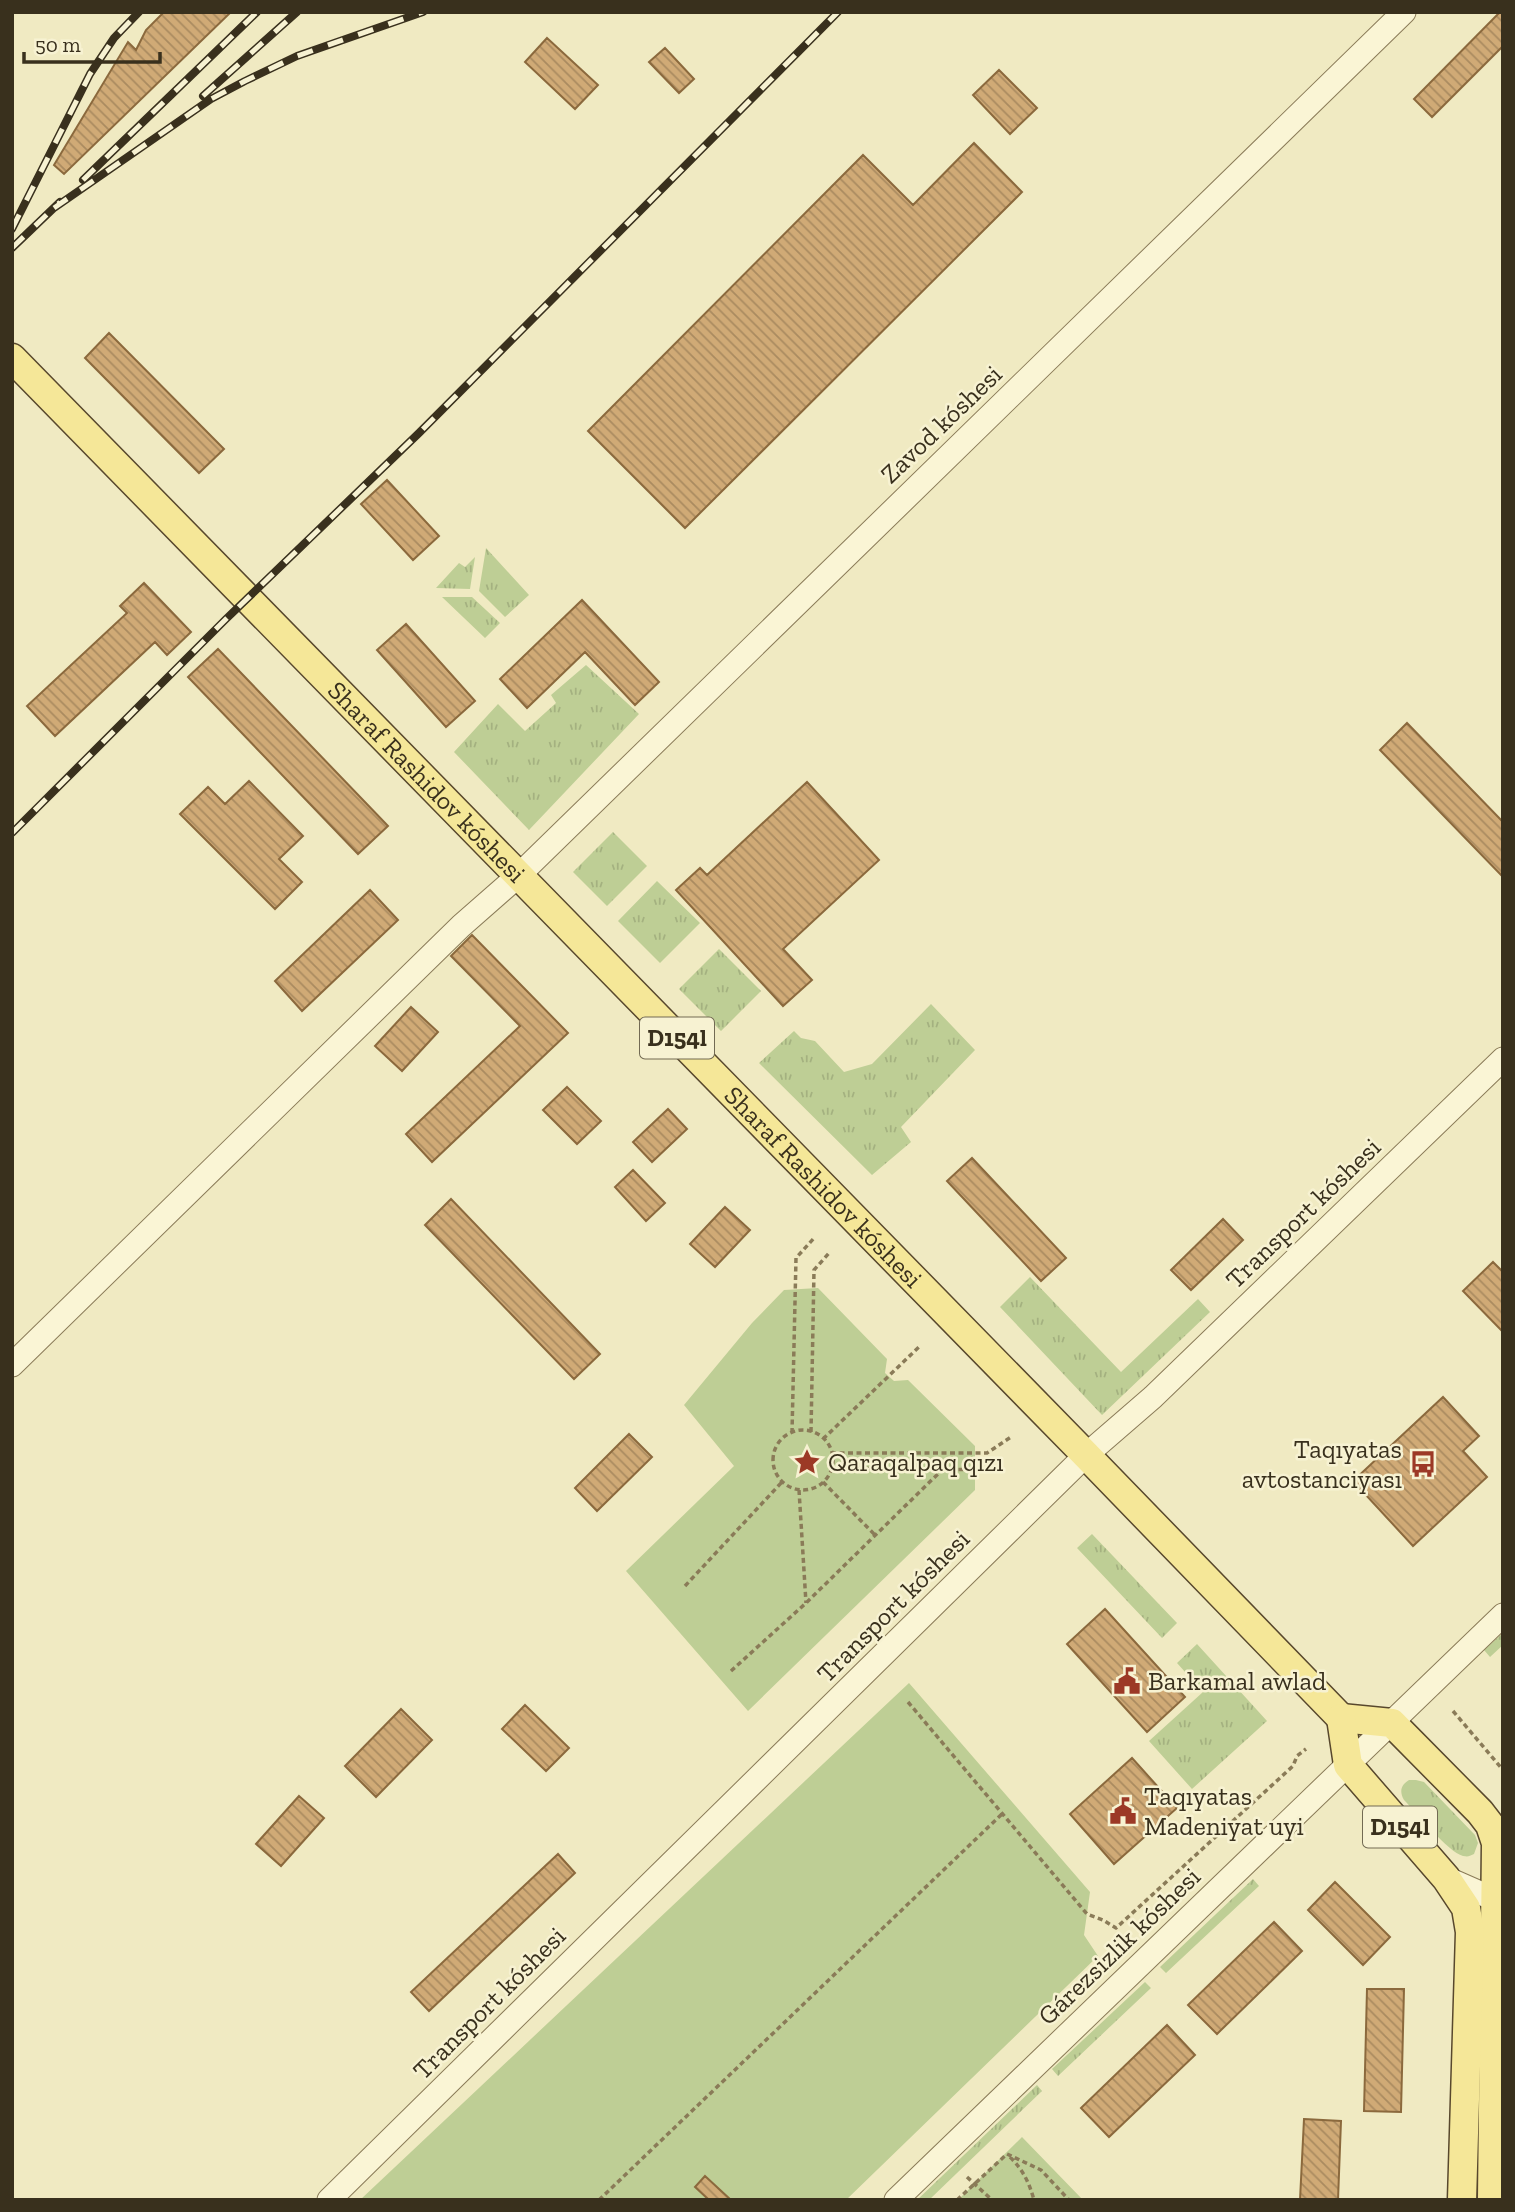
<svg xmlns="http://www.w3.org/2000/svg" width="1515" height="2212" viewBox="0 0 1515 2212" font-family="'Zilla Slab',serif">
	<defs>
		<pattern id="grass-tufts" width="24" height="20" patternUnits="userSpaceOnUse" patternTransform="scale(1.75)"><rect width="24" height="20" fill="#bece95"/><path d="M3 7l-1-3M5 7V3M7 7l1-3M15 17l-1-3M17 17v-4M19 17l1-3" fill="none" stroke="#a4b180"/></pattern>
		<pattern id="building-back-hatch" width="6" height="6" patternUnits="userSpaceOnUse" patternTransform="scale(1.75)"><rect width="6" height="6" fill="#d0aa76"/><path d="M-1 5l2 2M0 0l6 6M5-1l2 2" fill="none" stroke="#aa8b60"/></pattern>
	</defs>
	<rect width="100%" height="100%" fill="#f0eac2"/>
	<path fill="url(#grass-tufts)" d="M 486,548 L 529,595 L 505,617 L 479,591 Z
		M 475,557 L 470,589 L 436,588 L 459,563 L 465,567 Z
		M 442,597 L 472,597 L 500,623 L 485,638 Z
		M 586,665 L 639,714 L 529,830 L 454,752 L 498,704 L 525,731 L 556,703 L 551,695 Z
		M 613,832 L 647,866 L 607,906 L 573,872 Z
		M 657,881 L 700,923 L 660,963 L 618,921 Z
		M 719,949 L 761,991 L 721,1031 L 679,989 Z
		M 931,1004 L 975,1050 L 901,1127 L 911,1142 L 872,1175 L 759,1063 L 794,1031 L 801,1038 L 815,1041 L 844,1072 L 872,1064 Z
		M 1030,1277 L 1121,1372 L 1198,1299 L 1210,1312 L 1102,1415 L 1000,1307 Z
		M 1092,1534 L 1177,1623 L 1162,1638 L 1077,1548 Z
		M 1503,1633 L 1503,1645 L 1490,1657 L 1484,1650 Z
		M 1197,1644 L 1267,1721 L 1192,1789 L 1149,1741 L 1203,1692 L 1177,1663 Z
		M 1409,1780 L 1416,1780 L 1424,1782 L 1475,1835 L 1478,1843 L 1474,1854 C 1469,1856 1469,1857 1463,1856 C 1448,1852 1416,1812 1404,1800 C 1399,1791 1401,1785 1409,1780 Z
		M 1253,1879 L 1259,1886 L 1166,1973 L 1160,1967 Z
		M 1145,1982 L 1151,1988 L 1058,2076 L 1052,2069 Z
		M 1037,2085 L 1042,2091 L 929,2200 L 917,2200 Z"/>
	<path fill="#bece95" d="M 818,1288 L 887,1359 L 885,1373 L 894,1381 L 908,1380 L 975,1446 L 975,1490 L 748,1711 L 626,1571 L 734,1466 L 684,1405 L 752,1323 L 784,1290 Z
		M 909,1683 L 1090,1892 L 1084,1935 L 1098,1956 L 846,2200 L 360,2200 Z
		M 1022,2137 L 1083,2200 L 958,2200 Z"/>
	<path fill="url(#building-back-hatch)" stroke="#8b693d" stroke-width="2" d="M 164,12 L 231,12 L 64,174 L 54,165 L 128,42 L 136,50 L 146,30 Z
		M 1500,12 L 1503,12 L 1503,46 L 1432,117 L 1414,99 Z
		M 547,38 L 598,85 L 575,109 L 525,62 Z
		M 665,48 L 694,79 L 679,93 L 649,62 Z
		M 999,70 L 1037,108 L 1010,134 L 973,95 Z
		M 974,143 L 1022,192 L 685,528 L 588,431 L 863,155 L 913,205 Z
		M 109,333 L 224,449 L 199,473 L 85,358 Z
		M 387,480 L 439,536 L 413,560 L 361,504 Z
		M 144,583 L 191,632 L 167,655 L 155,642 L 55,736 L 27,706 L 127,613 L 120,606 Z
		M 582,600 L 659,682 L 635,705 L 585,652 L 527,708 L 500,679 Z
		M 406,624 L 475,701 L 446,727 L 377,650 Z
		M 218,649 L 388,826 L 358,854 L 188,677 Z
		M 1407,723 L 1503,822 L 1503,877 L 1380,750 Z
		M 249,781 L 303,836 L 279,859 L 302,882 L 275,909 L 180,814 L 208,787 L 225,804 Z
		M 807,782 L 879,860 L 783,949 L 812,980 L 783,1006 L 676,890 L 700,868 L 707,875 Z
		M 370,890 L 398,920 L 302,1011 L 275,981 Z
		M 472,935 L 568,1033 L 432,1162 L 406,1134 L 520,1026 L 451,956 Z
		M 411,1007 L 438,1032 L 402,1071 L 375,1046 Z
		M 567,1087 L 601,1121 L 577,1144 L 543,1110 Z
		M 668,1109 L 687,1129 L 652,1162 L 633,1142 Z
		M 972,1158 L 1066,1258 L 1041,1281 L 947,1181 Z
		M 633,1170 L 665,1203 L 646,1221 L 615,1187 Z
		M 451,1199 L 600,1354 L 574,1379 L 425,1225 Z
		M 725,1207 L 750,1230 L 715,1267 L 690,1244 Z
		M 1223,1219 L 1243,1240 L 1191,1290 L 1171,1270 Z
		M 1493,1262 L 1503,1272 L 1503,1332 L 1463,1291 Z
		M 1443,1397 L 1479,1436 L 1463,1451 L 1487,1477 L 1413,1546 L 1353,1481 Z
		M 629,1434 L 652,1457 L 597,1511 L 575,1488 Z
		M 1105,1609 L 1185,1697 L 1147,1732 L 1067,1644 Z
		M 525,1705 L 569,1748 L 546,1771 L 502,1729 Z
		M 401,1709 L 432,1740 L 376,1797 L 345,1766 Z
		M 1132,1758 L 1177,1808 L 1114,1864 L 1070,1814 Z
		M 299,1796 L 324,1818 L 281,1866 L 256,1844 Z
		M 558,1854 L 575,1873 L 429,2011 L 411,1992 Z
		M 1335,1882 L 1390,1937 L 1363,1965 L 1308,1910 Z
		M 1274,1922 L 1302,1951 L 1217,2034 L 1188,2005 Z
		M 1367,1989 L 1404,1989 L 1401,2112 L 1364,2111 Z
		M 1167,2025 L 1195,2055 L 1109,2137 L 1081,2108 Z
		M 1304,2119 L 1341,2121 L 1338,2200 L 1300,2200 Z
		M 705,2176 L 731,2200 L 709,2200 L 695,2187 Z"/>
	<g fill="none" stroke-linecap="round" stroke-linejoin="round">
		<defs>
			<path id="minor" d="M 12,1365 L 461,926 L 518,876 L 1404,12
				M 1446,1878 L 1496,1900 L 1503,1900
				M 329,2200 L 1086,1455 L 1153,1397 L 1503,1059
				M 896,2200 L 1503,1615"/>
			<g id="major">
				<path id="s1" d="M 12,358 L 1086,1455 L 1341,1718"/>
				<path d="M 1341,1718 L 1392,1723 L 1480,1812 L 1490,1825 L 1496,1843 L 1492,2200"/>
				<path d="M 1341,1718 L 1348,1765 L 1446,1878 L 1466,1908 L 1470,1932 L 1462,2200"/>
			</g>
		</defs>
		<use href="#minor" stroke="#8a7b58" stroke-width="25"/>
		<use href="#major" stroke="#58482d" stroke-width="31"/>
		<path stroke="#8a7b58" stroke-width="3.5" stroke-dasharray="5 3.5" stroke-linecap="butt" d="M773 1460a30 30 0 1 1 60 0a30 30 0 1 1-60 0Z
			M 811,1432 L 814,1270 L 830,1252
			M 792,1433 L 796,1258 L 815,1237
			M 823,1439 L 921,1345
			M 831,1453 L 987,1453 L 1011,1437
			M 831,1468 L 998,1470
			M 823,1482 L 875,1535
			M 799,1490 L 806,1603
			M 685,1586 L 782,1482
			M 731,1671 L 806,1603 L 943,1469
			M 908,1702 L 1087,1914 L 1103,1920 L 1116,1928 L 1293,1766 L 1297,1756 L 1306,1749
			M 1453,1711 L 1503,1770
			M 1010,2157 C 1023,2170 1029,2182 1034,2200
			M 967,2177 L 992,2200
			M 599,2200 L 1002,1814
			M 957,2200 L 1007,2154 L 1041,2170 L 1069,2200"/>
		<use href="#minor" stroke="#faf5d5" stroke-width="23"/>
		<use href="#major" stroke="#f5e798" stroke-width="28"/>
		<defs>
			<path id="rail" d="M 203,96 L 297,12
				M 83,180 L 257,12
				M 54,208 L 211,99 L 245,81 L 297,56 L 423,12
				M 12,229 L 90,74 L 114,38 L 139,12
				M 12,248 L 60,202
				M 12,833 L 226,619 L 419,433 L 838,12"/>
		</defs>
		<use href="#rail" stroke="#39301d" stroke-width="8"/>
		<use href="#rail" stroke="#f7f2d2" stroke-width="5" stroke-dasharray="16" stroke-linecap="butt"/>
	</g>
	<defs>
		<symbol id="sight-bare" viewBox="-9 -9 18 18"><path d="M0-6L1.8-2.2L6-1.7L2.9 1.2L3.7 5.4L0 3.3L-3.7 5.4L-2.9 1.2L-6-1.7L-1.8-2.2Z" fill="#9c3926" stroke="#f7f2d2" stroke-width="2.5" paint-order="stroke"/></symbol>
		<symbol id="bus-bare" viewBox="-9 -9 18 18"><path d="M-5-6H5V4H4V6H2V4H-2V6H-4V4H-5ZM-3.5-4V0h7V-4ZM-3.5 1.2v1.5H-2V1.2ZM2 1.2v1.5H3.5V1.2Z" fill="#9c3926" stroke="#f7f2d2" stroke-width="2.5" paint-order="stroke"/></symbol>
		<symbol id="civic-bare" viewBox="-9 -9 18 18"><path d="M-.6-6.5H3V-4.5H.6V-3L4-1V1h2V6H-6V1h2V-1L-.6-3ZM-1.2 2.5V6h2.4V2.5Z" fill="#9c3926" stroke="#f7f2d2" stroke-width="2.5" paint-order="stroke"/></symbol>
	</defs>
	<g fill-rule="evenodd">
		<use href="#sight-bare" x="788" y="1443" width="38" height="38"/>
		<use href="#bus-bare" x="1404" y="1445" width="38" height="38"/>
		<use href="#civic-bare" x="1108" y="1662" width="38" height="38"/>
		<use href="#civic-bare" x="1104" y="1792" width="38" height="38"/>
	</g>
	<g text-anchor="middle" stroke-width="5" stroke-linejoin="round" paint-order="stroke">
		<g fill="#f7f2d2" stroke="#726a53" stroke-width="2">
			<rect x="640" y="1017.5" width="74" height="41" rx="5"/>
			<rect x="1363" y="1806.5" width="74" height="41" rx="5"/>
		</g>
		<g font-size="24" font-weight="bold" fill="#39301d">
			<text x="677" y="1046">D154l</text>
			<text x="1400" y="1835">D154l</text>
		</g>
		<g font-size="26" fill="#39301d" stroke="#f7f2d2">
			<text transform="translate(941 424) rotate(-44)" y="9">Zavod kóshesi</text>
			<text dy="9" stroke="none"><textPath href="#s1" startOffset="593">Sharaf Rashidov kóshesi</textPath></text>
			<text dy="9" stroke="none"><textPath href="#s1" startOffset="1160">Sharaf Rashidov kóshesi</textPath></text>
			<text transform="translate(1303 1213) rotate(-44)" y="9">Transport kóshesi</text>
			<text transform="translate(893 1606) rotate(-45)" y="9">Transport kóshesi</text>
			<text transform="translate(1119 1946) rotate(-44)" y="9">Gárezsizlik kóshesi</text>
			<text transform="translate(489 2003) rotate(-45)" y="9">Transport kóshesi</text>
		</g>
		<g font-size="26" fill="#39301d" stroke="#f7f2d2" text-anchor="start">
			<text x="1402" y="1458" text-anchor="end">Taqıyatas<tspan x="1402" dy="30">avtostanciyası</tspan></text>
			<text x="828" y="1471">Qaraqalpaq qızı</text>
			<text x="1148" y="1690">Barkamal awlad</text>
			<text x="1144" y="1805">Taqıyatas<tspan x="1144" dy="30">Madeniyat uyi</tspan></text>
		</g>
	</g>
	<rect width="1515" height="2212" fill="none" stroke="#39301d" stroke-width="28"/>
	<path d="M24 52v10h136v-10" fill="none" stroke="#39301d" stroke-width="3.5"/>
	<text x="35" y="52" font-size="21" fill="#39301d" stroke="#f7f2d2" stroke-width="5" paint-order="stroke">50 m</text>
</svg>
